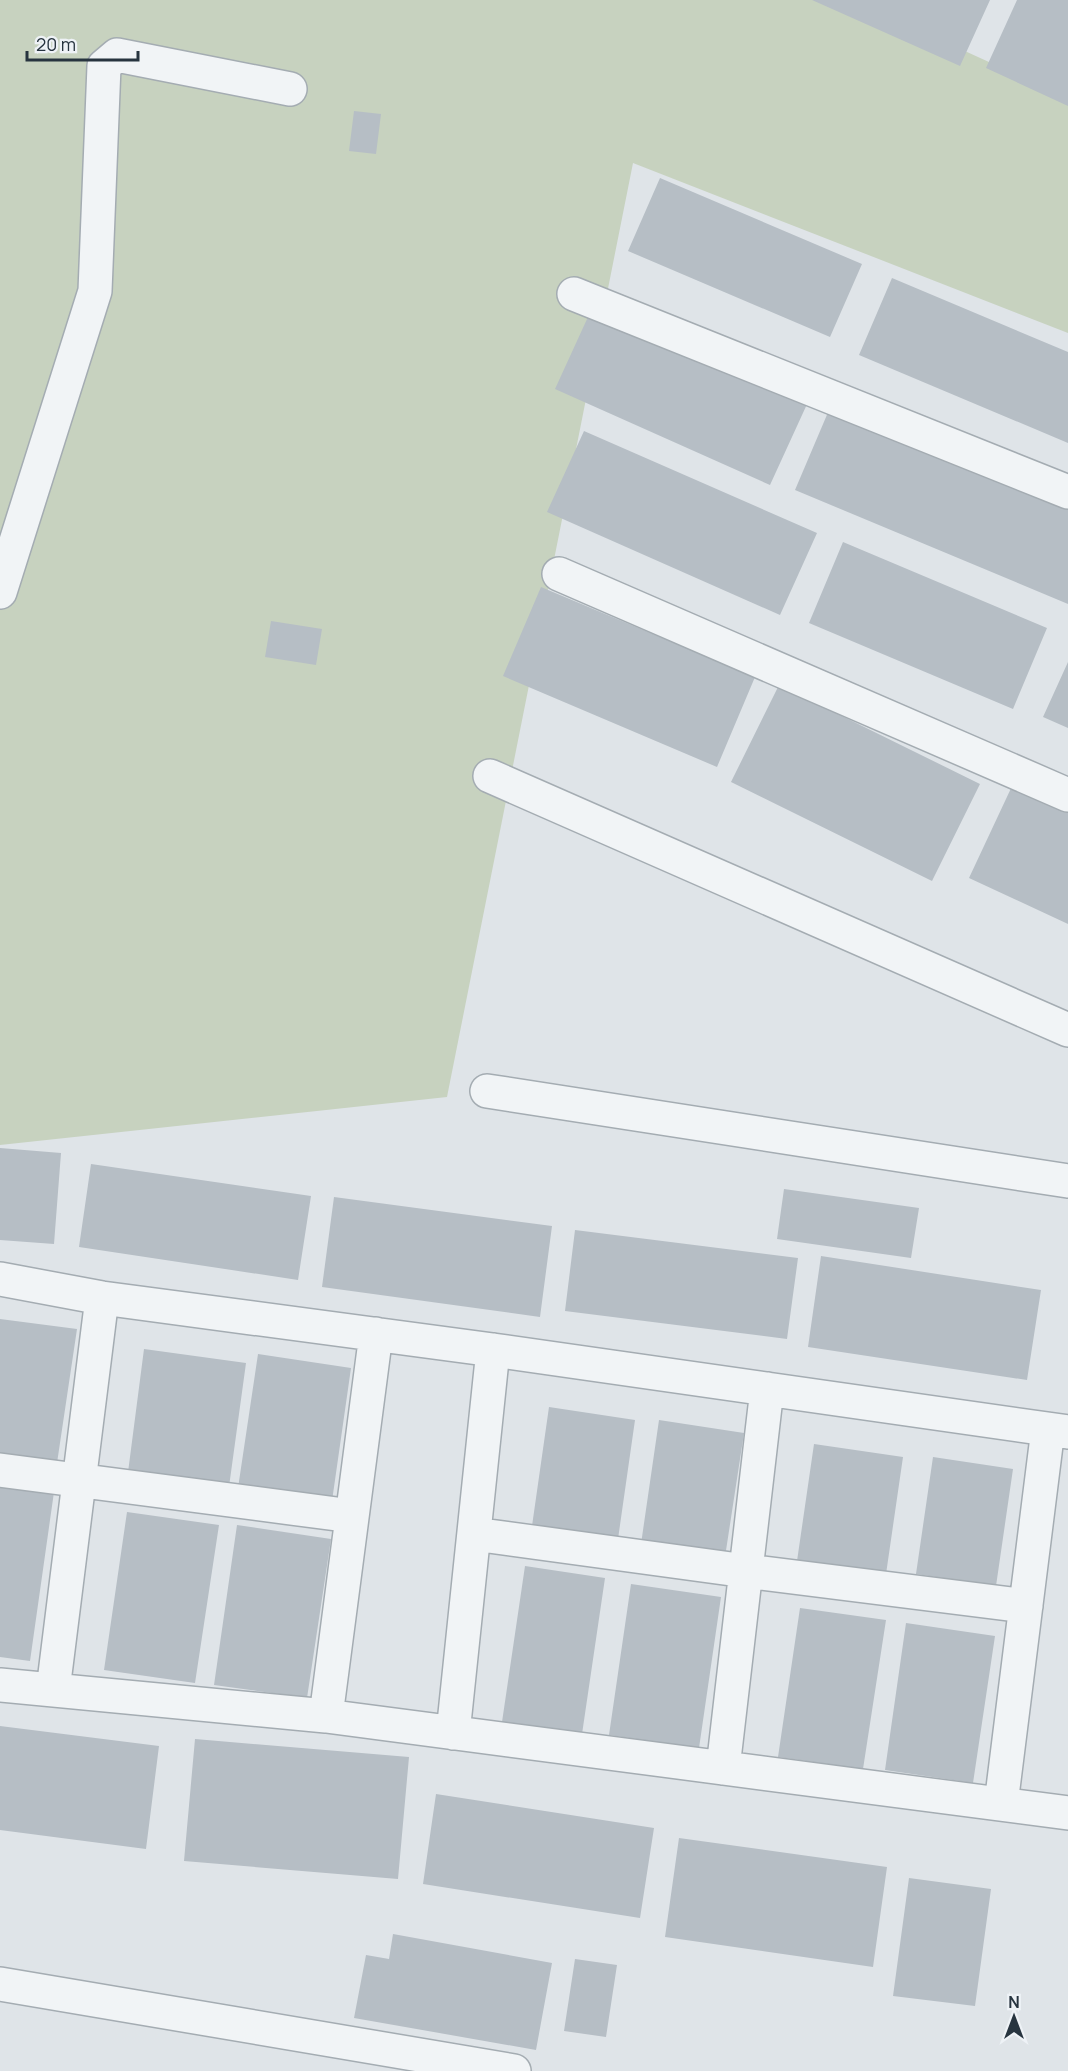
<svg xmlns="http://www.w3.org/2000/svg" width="1068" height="2071" viewBox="0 0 1068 2071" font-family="Manrope,sans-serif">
	<rect width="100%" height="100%" fill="#dfe4e8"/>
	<path fill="#c7d2bf" d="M 0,0 L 853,0 L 1068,98 L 1068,333 L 633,163 L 447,1097 L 0,1145 Z"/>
	<path fill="#b6bec5" d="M 812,0 L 990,0 L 960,66 Z
		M 1017,0 L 1068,0 L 1068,106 L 986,68 Z
		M 354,111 L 381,114 L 376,154 L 349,151 Z
		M 660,178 L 862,264 L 830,337 L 628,251 Z
		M 892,278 L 1068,352 L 1068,443 L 859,355 Z
		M 593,306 L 808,402 L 770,485 L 555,389 Z
		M 829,410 L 1068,510 L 1068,604 L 795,490 Z
		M 584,431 L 817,533 L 780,615 L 547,512 Z
		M 843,542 L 1047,628 L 1013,709 L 809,623 Z
		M 541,587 L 755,677 L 717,767 L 503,676 Z
		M 271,621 L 322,629 L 316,665 L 265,657 Z
		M 1068,662 L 1068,728 L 1043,717 Z
		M 779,685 L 980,784 L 932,881 L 731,782 Z
		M 1013,784 L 1068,810 L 1068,924 L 969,878 Z
		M 0,1148 L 61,1153 L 54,1244 L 0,1240 Z
		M 91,1164 L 311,1196 L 298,1280 L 79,1247 Z
		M 784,1189 L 919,1208 L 911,1258 L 777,1239 Z
		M 334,1197 L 552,1226 L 540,1317 L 322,1287 Z
		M 575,1230 L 798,1258 L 787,1339 L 565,1311 Z
		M 821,1256 L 1041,1290 L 1027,1380 L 808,1347 Z
		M 0,1319 L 77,1329 L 57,1463 L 0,1454 Z
		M 144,1349 L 246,1363 L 228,1494 L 127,1480 Z
		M 258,1354 L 351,1368 L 332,1501 L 238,1488 Z
		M 549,1407 L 635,1420 L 618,1539 L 532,1526 Z
		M 659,1420 L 744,1433 L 725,1557 L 641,1544 Z
		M 814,1444 L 903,1457 L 885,1581 L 796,1568 Z
		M 933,1457 L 1013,1469 L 996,1586 L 916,1574 Z
		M 0,1484 L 54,1492 L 30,1661 L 0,1657 Z
		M 127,1512 L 219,1525 L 195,1683 L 104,1670 Z
		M 237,1525 L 331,1539 L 307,1698 L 214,1685 Z
		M 525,1566 L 605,1578 L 582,1734 L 502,1722 Z
		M 631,1584 L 721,1597 L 699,1748 L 609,1735 Z
		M 800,1608 L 886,1620 L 863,1769 L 778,1757 Z
		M 906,1623 L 995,1636 L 973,1783 L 885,1770 Z
		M 0,1726 L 159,1746 L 146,1849 L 0,1830 Z
		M 195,1739 L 409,1757 L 398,1879 L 184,1861 Z
		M 436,1794 L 654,1828 L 640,1918 L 423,1884 Z
		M 679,1838 L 887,1867 L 873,1967 L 665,1937 Z
		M 909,1878 L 991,1889 L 975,2006 L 893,1996 Z
		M 393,1934 L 552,1963 L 536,2050 L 354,2018 L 366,1955 L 389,1959 Z
		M 575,1959 L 617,1965 L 606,2037 L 564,2031 Z"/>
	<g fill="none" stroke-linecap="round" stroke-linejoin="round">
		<defs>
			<path id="minor" d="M 574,294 L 1068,492
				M 559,574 L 1068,795
				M 0,592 L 95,291 L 104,66 L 117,55 L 290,89
				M 490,776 L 1068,1030
				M 487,1091 L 1068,1181
				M 0,1279 L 102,1298 L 493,1350 L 1068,1432
				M 0,1470 L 352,1516
				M 474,1534 L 746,1571 L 1026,1606
				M 0,1685 L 326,1716 L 1068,1813
				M 53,1690 L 102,1298
				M 326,1716 L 376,1334
				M 453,1733 L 493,1350
				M 723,1768 L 767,1389
				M 1001,1804 L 1048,1429
				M 0,1984 L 514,2071"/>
		</defs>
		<use href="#minor" stroke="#a4acb2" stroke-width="36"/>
		<use href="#minor" stroke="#f1f4f6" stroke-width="33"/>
	</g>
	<g transform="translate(1014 2017)" stroke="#eef2f6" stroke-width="4.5" paint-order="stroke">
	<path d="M0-4.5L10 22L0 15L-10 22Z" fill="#27343f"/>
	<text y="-9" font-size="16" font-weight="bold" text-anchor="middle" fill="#27343f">N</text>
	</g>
	<path d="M27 51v9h111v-9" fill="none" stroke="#27343f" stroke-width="3"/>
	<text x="36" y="51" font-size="18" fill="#27343f" stroke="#eef2f6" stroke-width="4.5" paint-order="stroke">20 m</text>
</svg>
